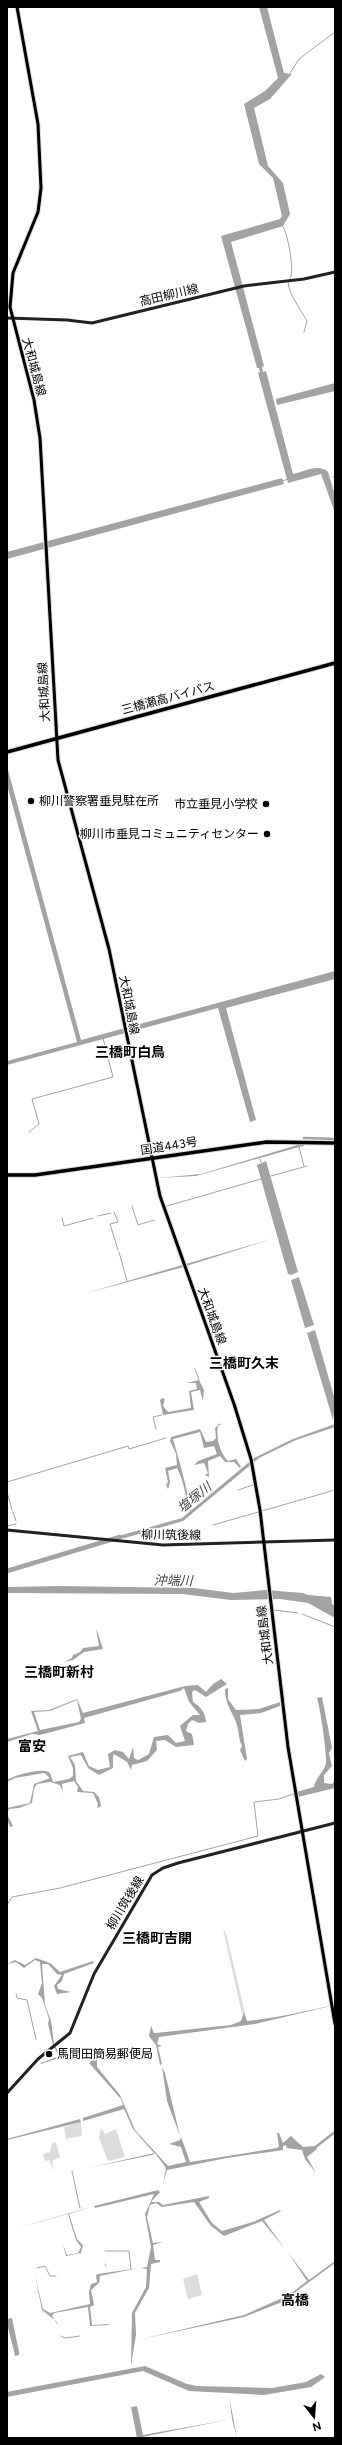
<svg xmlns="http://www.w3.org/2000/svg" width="342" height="2445" viewBox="0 0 342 2445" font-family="Figtree,'Noto Sans JP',sans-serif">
	<rect width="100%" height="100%" fill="#fff"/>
	<path fill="#dcdcdc" d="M 223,1929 L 226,1933 L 245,2013 L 242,2014 Z
		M 81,2122 L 82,2136 L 66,2139 L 64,2127 Z
		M 101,2128 L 105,2134 L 116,2129 L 125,2157 L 108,2161 L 99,2138 Z
		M 56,2142 L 60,2157 L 52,2161 L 54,2172 L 49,2160 L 45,2161 L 43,2154 L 50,2152 L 52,2143 Z
		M 197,2274 L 202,2295 L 188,2299 L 183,2279 Z"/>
	<path fill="#a3a3a3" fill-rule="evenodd" d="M 259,7 L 267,7 L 284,73 L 292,74 L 270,99 L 254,108 L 268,166 L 283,183 L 290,214 L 283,226 L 231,242 L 264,366 L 262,367 L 263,372 L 266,371 L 293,474 C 304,472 318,463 328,472 L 335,495 L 335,513 L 321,474 L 288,483 L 258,373 L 260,372 L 259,368 L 257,368 L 221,236 L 280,219 L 282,216 L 273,178 L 259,164 L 244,104 L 265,91 L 278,78 Z
		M 335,383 L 335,391 L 277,405 L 276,399 Z
		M 282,478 L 284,484 L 7,559 L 7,552 Z
		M 7,766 L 81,1040 L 335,971 L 335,979 L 226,1008 L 256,1120 L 250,1122 L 218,1008 L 7,1065 L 7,1061 L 77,1042 L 7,785 Z
		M 304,1143 L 304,1146 L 299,1147 L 196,1176 L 158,1178 L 201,1174 Z
		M 266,1161 L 298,1272 L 291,1275 L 288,1274 L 257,1165 Z
		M 275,1238 L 180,1268 L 83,1294 Z
		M 299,1277 L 314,1325 L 305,1328 L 291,1280 Z
		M 315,1330 L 335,1400 L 333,1420 L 307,1333 Z
		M 199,1380 L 204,1390 L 203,1401 L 200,1390 L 191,1392 L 194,1410 L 163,1415 L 160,1400 L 162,1398 L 165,1399 L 163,1406 L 168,1412 L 191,1408 L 189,1391 L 197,1389 L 196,1383 L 187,1383 Z
		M 335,1424 L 335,1427 L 296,1440 L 259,1458 L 183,1521 L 125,1538 L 117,1539 L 115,1537 L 182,1518 L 254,1458 L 293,1439 Z
		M 218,1425 C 216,1438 219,1451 228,1461 L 236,1459 L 241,1467 L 240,1468 L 234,1462 L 225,1462 L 220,1456 L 208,1461 L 209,1477 L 205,1475 L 208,1473 L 204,1463 L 194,1465 L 198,1461 L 217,1454 L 214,1446 L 204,1448 L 200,1432 L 173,1439 C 180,1463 186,1485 191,1510 L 189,1511 C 185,1495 185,1484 177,1468 L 168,1471 L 170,1482 L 168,1489 L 166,1485 L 168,1482 L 165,1468 L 177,1465 L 176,1454 L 170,1441 L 171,1437 L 200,1429 L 206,1442 L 213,1441 L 216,1438 L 215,1428 Z
		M 59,1586 L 194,1588 L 233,1593 L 266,1590 L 303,1593 L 308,1595 L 331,1597 L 332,1604 L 335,1606 L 335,1618 L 308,1603 L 280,1599 L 231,1600 L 182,1594 L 7,1593 L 7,1587 Z
		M 96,1628 L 103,1649 L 84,1652 L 73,1660 L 64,1662 L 72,1658 L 73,1655 L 80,1652 L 83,1648 L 99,1646 Z
		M 221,1679 L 227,1684 L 206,1697 L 195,1690 L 192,1692 L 193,1702 C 201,1707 205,1712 206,1722 L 199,1723 L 192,1720 L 188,1724 L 186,1731 L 192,1734 L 194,1745 L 176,1747 L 165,1740 L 156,1741 L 157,1750 L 147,1761 L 132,1765 L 131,1770 L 127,1762 L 114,1754 L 113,1756 L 113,1768 L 99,1775 L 88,1768 L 81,1755 L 70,1757 L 75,1765 L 76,1781 L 83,1791 L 94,1792 L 99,1797 L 101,1806 L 97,1808 L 98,1804 L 93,1793 L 77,1792 L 78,1787 L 74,1781 L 62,1784 L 63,1793 L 61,1802 L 63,1792 L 60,1785 L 50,1782 L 37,1784 L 34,1789 L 32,1803 L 19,1808 L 9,1809 L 7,1814 L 13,1826 L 10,1827 L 7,1819 L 7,1808 L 30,1803 L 34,1784 L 50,1778 L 44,1773 L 15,1778 L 7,1782 L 7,1780 C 15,1775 43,1767 50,1773 L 53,1782 L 69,1779 L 73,1776 L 73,1768 L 68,1756 L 83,1752 L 89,1766 L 98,1770 L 110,1767 L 108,1754 L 115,1750 L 123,1752 L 129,1759 L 133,1747 L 134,1758 L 138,1760 L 149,1754 L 154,1737 L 168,1735 L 176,1743 L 185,1741 L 180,1726 L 193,1715 L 200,1715 L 189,1702 L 184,1688 L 180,1691 L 84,1718 L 85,1723 L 40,1735 L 32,1734 L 7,1742 L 7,1739 L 38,1731 L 31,1711 L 49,1710 L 77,1699 L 83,1713 L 185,1686 L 198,1685 L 206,1692 L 213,1684 ZM 77,1700 L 81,1719 L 79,1722 L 40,1730 L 34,1712 L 50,1711 Z
		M 228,1688 L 228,1699 L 236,1710 L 259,1709 L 280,1702 L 280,1706 L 261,1713 L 240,1715 L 247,1759 L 245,1761 L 240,1750 L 242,1746 C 238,1738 239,1730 236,1722 C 231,1710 225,1703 225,1689 Z
		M 322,1697 L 332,1748 L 329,1753 L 332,1766 L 324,1775 L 324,1783 L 332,1784 L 335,1780 L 335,1788 L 294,1798 L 293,1793 L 314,1787 C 315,1779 325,1770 326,1763 C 327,1754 320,1706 317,1698 Z
		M 36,1958 L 50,1963 L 60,1972 L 93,1961 L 94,1963 L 64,1974 L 62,1981 L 57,1985 L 58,1989 L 71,1992 L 57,1994 L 54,1986 L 62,1975 L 57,1974 L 48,1964 L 42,1964 L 45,2005 L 51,2021 L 54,2044 L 61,2057 L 41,2064 L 38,2056 L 41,2063 L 59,2056 L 53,2045 L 48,2024 L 49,2019 L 42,1998 L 38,1994 L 42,1983 L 40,1962 L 35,1960 L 24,1968 L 16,1962 L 7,1964 L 15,1960 L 25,1965 Z
		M 335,2005 L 255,2024 L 159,2037 L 157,2044 L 162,2046 L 158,2047 L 162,2064 L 160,2065 L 156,2045 L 149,2036 L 151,2026 L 154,2033 L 156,2033 L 231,2025 L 241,2021 L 244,2012 L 247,2021 C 277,2018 305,2011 335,2005 Z
		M 99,2054 L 97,2057 L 97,2067 L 120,2095 L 135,2130 L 168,2166 L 186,2162 L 181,2147 L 169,2144 L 180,2140 L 181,2137 L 190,2162 L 277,2148 L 279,2146 L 277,2133 L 279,2133 L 283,2143 L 291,2136 L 303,2147 L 315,2146 L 317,2149 L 307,2157 L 316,2173 L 305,2159 L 302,2150 L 287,2148 L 286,2145 L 283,2146 L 283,2150 L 227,2158 L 167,2170 L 163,2184 L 166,2168 L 155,2153 L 152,2155 L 88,2168 L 154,2153 L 133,2129 L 124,2109 L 83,2121 L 83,2118 L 123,2105 L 121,2099 L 89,2063 Z
		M 162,2067 L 165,2073 L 180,2136 L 167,2101 Z
		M 80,2119 L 81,2122 L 7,2140 L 7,2139 Z
		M 158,2190 L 160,2192 L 151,2202 L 159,2202 L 163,2205 L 209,2196 L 209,2198 L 199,2202 L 212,2223 L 222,2231 L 253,2222 L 280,2210 L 281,2211 L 264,2220 L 285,2249 L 262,2221 L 224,2236 L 211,2226 L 194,2202 L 162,2207 L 156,2203 L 150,2205 L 147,2217 L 153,2243 L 163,2242 L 153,2245 L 155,2260 L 160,2260 L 160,2262 L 151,2264 L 149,2288 L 135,2313 L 136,2335 L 131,2366 L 132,2313 L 146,2287 L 147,2269 L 141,2268 L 147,2267 L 151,2247 L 145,2214 L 154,2194 L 95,2208 L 94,2206 Z
		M 91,2207 L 69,2214 L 77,2239 L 83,2245 L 81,2253 L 66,2256 L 63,2245 L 67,2255 L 78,2253 L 81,2247 L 76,2240 L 68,2214 L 7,2231 Z
		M 287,2251 L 309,2280 L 335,2261 L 335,2263 L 293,2294 L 294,2297 L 290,2299 L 244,2317 L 137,2340 L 244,2315 L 289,2295 L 307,2281 Z
		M 139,2268 L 100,2276 L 99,2283 L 91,2290 L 94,2305 L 90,2307 L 92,2325 L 109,2324 L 109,2325 L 90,2326 L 88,2307 L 54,2313 L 52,2316 L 59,2327 L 56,2321 L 42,2310 L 35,2275 L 43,2309 L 50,2313 L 90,2304 L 89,2292 L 91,2284 L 97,2282 L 96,2275 L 98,2274 Z
		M 12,2318 L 19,2352 L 19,2355 L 15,2356 C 13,2345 7,2328 7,2319 Z
		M 145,2366 L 187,2384 L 197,2386 L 272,2388 L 306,2382 L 321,2374 L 325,2377 L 311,2387 L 264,2395 L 189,2391 L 143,2371 L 7,2397 L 7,2392 L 22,2389 Z
		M 229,2396 L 237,2438 L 232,2419 L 137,2438 L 131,2407 L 137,2406 L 143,2435 L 232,2419 Z"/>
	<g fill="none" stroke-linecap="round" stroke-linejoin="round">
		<path stroke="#a3a3a3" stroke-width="1" d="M 290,73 L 299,59 L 335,32
			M 282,225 C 288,233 295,271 290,279
			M 288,282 C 288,293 301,310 307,321 L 304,332
			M 333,477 L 335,476
			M 282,481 L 288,479
			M 29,1132 L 39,1124 L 32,1099 L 113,1077 L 103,1038
			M 299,1147 L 304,1166
			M 260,1159 L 261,1162
			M 271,1176 L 307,1166
			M 132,1206 L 138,1225 L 154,1220
			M 167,1206 L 261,1179
			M 114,1212 L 118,1222 L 110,1224 L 118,1250
			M 98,1216 L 111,1213
			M 62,1218 L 64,1226 L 93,1218
			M 119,1252 L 127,1281
			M 195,1369 L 199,1380
			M 218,1425 L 221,1424
			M 156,1429 L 153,1417 L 162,1415
			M 7,1482 L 128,1446 L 129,1449 L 166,1438
			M 238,1490 L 253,1485
			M 7,1492 L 12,1510
			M 13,1512 L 16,1521
			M 213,1525 L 335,1490
			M 7,1526 L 16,1524
			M 264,1610 L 269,1610
			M 274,1610 L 298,1613
			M 302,1614 L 335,1627
			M 7,1905 L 12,1897 L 60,1888 L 258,1836 L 254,1802 L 279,1799 L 293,1794
			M 16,1994 L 17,1998 L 27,2000 L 36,2039
			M 72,2171 L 80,2208
			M 105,2251 L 129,2251 L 131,2269
			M 105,2264 L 106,2266
			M 37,2268 L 45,2266 L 50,2276 L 56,2276
			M 61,2336 L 65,2338 L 80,2336"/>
		<path stroke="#a3a3a3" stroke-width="2.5" d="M 304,1138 L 335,1139
			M 313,2149 L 335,2132"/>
		<path stroke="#a3a3a3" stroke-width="4.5" d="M 7,1571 L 120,1537"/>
		<defs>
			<path id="primary" d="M 17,7 L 38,124 L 41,188 L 38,212 L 13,273 L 10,307 L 34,400 L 40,438 L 58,760 L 109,949 L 160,1196 L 234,1404 L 251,1459 L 260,1510 L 288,1747 L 335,2024"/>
			<path id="trunk" d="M 7,752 L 335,663
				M 7,1175 L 35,1175 L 267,1142 L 335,1143"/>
		</defs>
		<use href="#primary" stroke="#dbdbdb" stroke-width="5"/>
		<use href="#trunk" stroke="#dbdbdb" stroke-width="5.5"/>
		<path stroke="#222" stroke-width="3" d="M 7,318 L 67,320 L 92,323 L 244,286 L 304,279 L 335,272
			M 7,1530 L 163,1545 L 335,1540
			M 7,2093 L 38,2059 L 70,2033 L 94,1974 L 152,1875 L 163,1868 L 178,1863 L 335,1823"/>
		<use href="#primary" stroke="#000" stroke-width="3"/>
		<use href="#trunk" stroke="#000" stroke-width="3.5"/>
	</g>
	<g fill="#000" stroke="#fff" stroke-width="1.5">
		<circle cx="31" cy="801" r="4"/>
		<circle cx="266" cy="804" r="4"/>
		<circle cx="267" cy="834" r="4"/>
		<circle cx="49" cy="2054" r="4"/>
	</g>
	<g text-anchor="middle" stroke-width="3" stroke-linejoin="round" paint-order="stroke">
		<g font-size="12" fill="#000" stroke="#fff">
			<text transform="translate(169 295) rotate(-13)" y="4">高田柳川線</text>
			<text transform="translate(34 367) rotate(75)" y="4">大和城島線</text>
			<text transform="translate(44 692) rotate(-93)" y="4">大和城島線</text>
			<text transform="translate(168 698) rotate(-15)" y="4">三橋瀬高バイパス</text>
			<text transform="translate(129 1005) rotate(79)" y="4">大和城島線</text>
			<text transform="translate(169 1146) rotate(-9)" y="4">国道443号</text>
			<text transform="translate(212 1316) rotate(70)" y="4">大和城島線</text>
			<text transform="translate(171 1535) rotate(1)" y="4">柳川筑後線</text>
			<text transform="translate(265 1635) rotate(-97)" y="4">大和城島線</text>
			<text transform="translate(125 1903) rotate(-59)" y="4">柳川筑後線</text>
		</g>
		<g font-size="12" fill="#000" stroke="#fff" text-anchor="start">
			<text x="39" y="805">柳川警察署垂見駐在所</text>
			<text x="258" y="808" text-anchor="end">市立垂見小学校</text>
			<text x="259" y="838" text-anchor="end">柳川市垂見コミュニティセンター</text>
			<text x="57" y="2058">馬間田簡易郵便局</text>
		</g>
		<g font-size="13" font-style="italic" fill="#444" stroke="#fff">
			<text transform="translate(194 1497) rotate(-39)" y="5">塩塚川</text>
			<text transform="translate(173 1580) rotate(1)" y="5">沖端川</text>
		</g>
		<g font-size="14" font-weight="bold" fill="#000" stroke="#fff">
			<text x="130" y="1057">三橋町白鳥</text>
			<text x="244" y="1368">三橋町久末</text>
			<text x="59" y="1677">三橋町新村</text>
			<text x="32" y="1751">富安</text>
			<text x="157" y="1943">三橋町吉開</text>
			<text x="295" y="2305">高橋</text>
		</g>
	</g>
	<rect width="342" height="2445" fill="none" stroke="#000000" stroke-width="16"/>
	<g transform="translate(314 2417) rotate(163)" stroke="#ffffff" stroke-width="3" paint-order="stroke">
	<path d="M0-3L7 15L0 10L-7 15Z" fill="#000000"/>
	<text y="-6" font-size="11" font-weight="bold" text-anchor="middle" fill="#000000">N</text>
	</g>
</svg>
